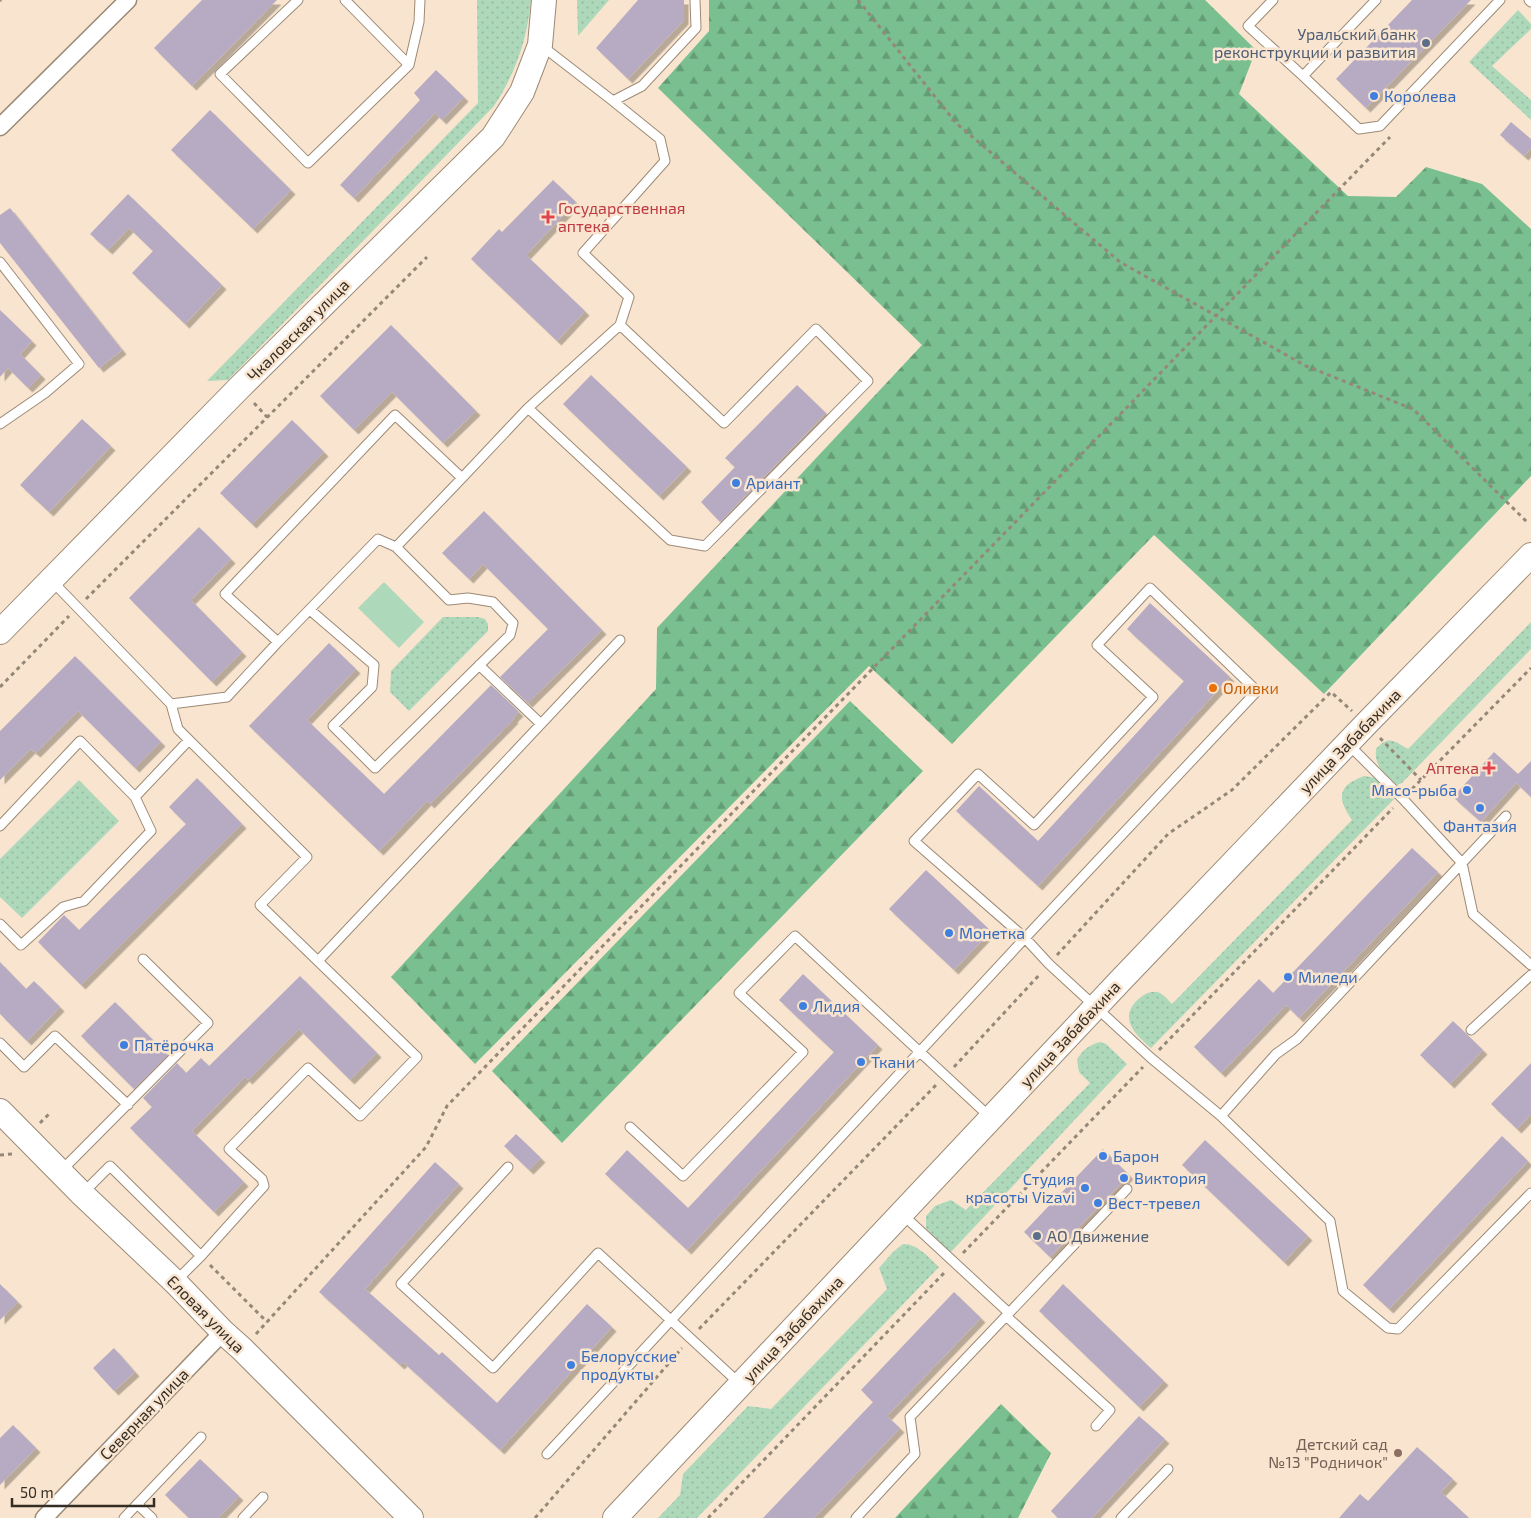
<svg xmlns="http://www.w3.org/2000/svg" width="1531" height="1518" viewBox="0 0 1531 1518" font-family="'Exo 2',sans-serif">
	<defs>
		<pattern id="green-dots" width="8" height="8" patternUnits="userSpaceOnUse" patternTransform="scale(1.25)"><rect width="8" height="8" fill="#aed8ba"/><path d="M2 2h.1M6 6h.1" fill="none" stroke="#96baa0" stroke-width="1.8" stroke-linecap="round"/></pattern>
		<pattern id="forest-firs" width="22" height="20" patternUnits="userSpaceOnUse" patternTransform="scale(1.25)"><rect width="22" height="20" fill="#79bf8f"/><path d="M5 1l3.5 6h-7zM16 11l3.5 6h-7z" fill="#649c75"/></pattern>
		<filter id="shadow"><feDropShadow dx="4.5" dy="4.5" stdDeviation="0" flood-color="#0004"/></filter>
	</defs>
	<rect width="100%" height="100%" fill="#f9e5cf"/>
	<path fill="url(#green-dots)" d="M 477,0 L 531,0 C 527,40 516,72 494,106 L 228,380 L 207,381 L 478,103 Z
		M 577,0 L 609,0 L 578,36 Z
		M 1518,10 L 1531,24 L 1531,29 L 1492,66 L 1531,100 L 1531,120 L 1469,62 Z
		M 443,617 L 478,617 L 485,619 L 488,624 L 488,631 L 409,711 L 390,692 L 391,671 Z
		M 1531,622 L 1531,649 L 1402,783 L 1397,785 C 1385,773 1374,768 1376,749 C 1389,735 1394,741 1408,749 Z
		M 1364,776 C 1380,777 1386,784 1398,795 L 1151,1048 C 1142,1040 1129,1030 1129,1016 C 1129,1004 1148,987 1160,993 C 1165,996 1169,1001 1172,1004 L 1352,820 C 1337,798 1337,786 1364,776 Z
		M 79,780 L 119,821 L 22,918 L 0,897 L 0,859 Z
		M 1100,1042 L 1106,1044 L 1127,1064 L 950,1253 L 926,1228 L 926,1216 L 935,1206 L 951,1200 L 966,1210 L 1090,1083 L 1079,1072 L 1077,1060 C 1082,1050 1089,1045 1100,1042 Z
		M 903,1244 C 918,1244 928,1257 939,1267 L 697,1518 L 658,1518 L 680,1495 L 683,1474 L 748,1406 L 771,1409 L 887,1289 L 879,1268 L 893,1252 Z"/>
	<path fill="url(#forest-firs)" d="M 709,0 L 1205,0 L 1256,50 L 1239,94 L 1348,196 L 1396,197 L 1426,167 L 1482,184 L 1531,229 L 1531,476 L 1324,694 L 1154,535 L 952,744 L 869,666 L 475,1064 L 391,977 L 656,689 L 657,628 L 922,345 L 658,88 L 709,31 Z
		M 850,701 L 923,771 L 562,1143 L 492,1071 Z
		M 1001,1404 L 1051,1453 L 1018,1518 L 895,1518 Z"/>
	<path fill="#aed8ba" d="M 384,582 L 424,622 L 399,648 L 358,608 Z"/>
	<path fill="#b7abc3" filter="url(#shadow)" d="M 202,0 L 277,0 L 192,86 L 154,48 Z
		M 638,0 L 684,0 L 684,20 L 628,79 L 596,48 Z
		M 1412,0 L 1471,0 L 1366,108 L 1336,79 Z
		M 436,70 L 464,97 L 442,120 L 435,113 L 354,198 L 340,185 L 420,100 L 414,93 Z
		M 210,110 L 291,190 L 253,229 L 171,150 Z
		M 1511,122 L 1531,139 L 1531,148 L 1524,156 L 1500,135 Z
		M 553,180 L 576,202 L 526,255 L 585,311 L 557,341 L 471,259 L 499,229 L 502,232 Z
		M 128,194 L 222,285 L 185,324 L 132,273 L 153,251 L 129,228 L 108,250 L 90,234 Z
		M 10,208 L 122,350 L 99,368 L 0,243 L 0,215 Z
		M 0,310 L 32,341 L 20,354 L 41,375 L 28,388 L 8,368 L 0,377 Z
		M 391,325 L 476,411 L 443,443 L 392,392 L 354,430 L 320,396 Z
		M 591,375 L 687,467 L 659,496 L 563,404 Z
		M 797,385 L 826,413 L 720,522 L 701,502 L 735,467 L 725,458 Z
		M 82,419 L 111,446 L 49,512 L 20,485 Z
		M 292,420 L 324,452 L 252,524 L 220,493 Z
		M 484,511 L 602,630 L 528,703 L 500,677 L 548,629 L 483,564 L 469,579 L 442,553 Z
		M 199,527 L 231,559 L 191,600 L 242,652 L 212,682 L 129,598 Z
		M 1150,603 L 1230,677 L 1038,886 L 956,811 L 979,786 L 1038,841 L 1184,681 L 1127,629 Z
		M 329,643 L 356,669 L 307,720 L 384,794 L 491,685 L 519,712 L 513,718 L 514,719 L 430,804 L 427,801 L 379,851 L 249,726 Z
		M 75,656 L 161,742 L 135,768 L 78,711 L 36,753 L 31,749 L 0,780 L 0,731 Z
		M 1494,752 L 1518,774 L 1531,761 L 1531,797 L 1516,783 L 1481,822 L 1453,797 Z
		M 197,778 L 242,824 L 81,985 L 38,942 L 64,915 L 79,930 L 186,824 L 169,807 Z
		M 1412,848 L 1438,872 L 1299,1018 L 1286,1005 L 1221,1073 L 1194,1047 L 1259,979 L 1273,993 Z
		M 926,870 L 991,931 L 954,970 L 889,909 Z
		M 0,962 L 26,989 L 34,981 L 60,1007 L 27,1041 L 0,1014 Z
		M 803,974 L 878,1045 L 687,1250 L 605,1174 L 627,1150 L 688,1208 L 834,1052 L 779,1000 Z
		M 300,976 L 377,1053 L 350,1080 L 299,1029 L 248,1080 L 245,1077 L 192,1131 L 244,1182 L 214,1212 L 130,1128 L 152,1107 L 143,1098 L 177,1063 L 186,1073 L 201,1058 L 209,1066 Z
		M 115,1002 L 168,1055 L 134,1089 L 81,1036 Z
		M 1453,1021 L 1483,1050 L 1450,1084 L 1420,1055 Z
		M 1531,1063 L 1531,1114 L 1517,1129 L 1491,1104 Z
		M 516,1134 L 541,1158 L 529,1170 L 504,1146 Z
		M 1502,1136 L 1528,1161 L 1389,1309 L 1363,1285 Z
		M 1205,1140 L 1308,1236 L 1284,1262 L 1182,1165 Z
		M 1103,1149 L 1129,1175 L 1050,1257 L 1024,1232 Z
		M 435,1162 L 459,1184 L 365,1289 L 439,1355 L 442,1352 L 497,1403 L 587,1304 L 612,1327 L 500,1450 L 403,1362 L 400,1365 L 319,1292 Z
		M 0,1284 L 18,1302 L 0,1320 Z
		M 1063,1284 L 1164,1381 L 1139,1407 L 1039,1311 Z
		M 954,1292 L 981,1318 L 887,1416 L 900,1428 L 814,1518 L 763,1518 L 873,1402 L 861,1390 Z
		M 114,1348 L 135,1372 L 114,1391 L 93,1368 Z
		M 1139,1416 L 1165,1439 L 1092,1518 L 1058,1518 L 1051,1511 Z
		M 13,1425 L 36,1448 L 0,1485 L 0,1438 Z
		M 1417,1447 L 1453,1479 L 1441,1492 L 1469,1518 L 1339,1518 L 1360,1494 L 1368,1501 Z
		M 200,1459 L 239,1496 L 218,1518 L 189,1518 L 165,1495 Z"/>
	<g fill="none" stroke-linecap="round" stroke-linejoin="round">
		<defs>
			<path id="lane" d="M 298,0 L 220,74 L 308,163 L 409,65 L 419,22 L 420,0
				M 345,0 L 409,65
				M 1273,0 L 1248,26 L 1303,76
				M 1376,0 L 1303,76 L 1359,129 L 1380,126 L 1500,0
				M 1529,0 L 1531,2
				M 542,46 L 613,101 L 642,86 L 696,28 L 695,0
				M 613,101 L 660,139 L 665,161 L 583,253 L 629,297 L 620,325 L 724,423 L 816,329 L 868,381 L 705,546 L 670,540 L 528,408 L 620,325
				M 0,262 L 79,364 L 45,393 L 0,424
				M 51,580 L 171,704 L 178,729 L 189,740 L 135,797
				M 310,610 L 374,665 L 372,687 L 333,726 L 375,768 L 510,635 L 513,623 L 493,602 L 468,598 L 449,600 L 396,547
				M 278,642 L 225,594 L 395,415 L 462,478 L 528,408
				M 479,665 L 541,724
				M 171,704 L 227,697 L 278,642 L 378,539 L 396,547 L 462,478
				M 189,740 L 307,857 L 260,905 L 417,1057 L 360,1116 L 308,1068 L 229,1149 L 262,1179 L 264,1186 L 201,1256
				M 1348,744 L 1403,799 L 1462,863 L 1473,914 L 1531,965
				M 0,826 L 80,741 L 135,797 L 151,831 L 84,901 L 63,907 L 21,945 L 0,924
				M 318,961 L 620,640
				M 1471,1030 L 1531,975
				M 0,1043 L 24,1067 L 55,1036 L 128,1105
				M 1221,1116 L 1276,1054 L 1297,1039 L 1506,816
				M 630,1127 L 683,1176 L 803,1052 L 739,993 L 795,936 L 991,1118
				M 508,1167 L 401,1284 L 493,1368 L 598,1253 L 739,1383
				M 61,1171 L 208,1023 L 143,959
				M 82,1194 L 110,1166 L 201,1256 L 175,1282
				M 1009,1313 L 1127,1189
				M 1006,1316 L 1110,1410 L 1096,1426
				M 547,1454 L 1025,938 L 1257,691 L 1150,588 L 1097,645 L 1153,697 L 1034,825 L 978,774 L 914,841 L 1025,938 L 1049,964 L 1151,1058 L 1221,1116 L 1330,1221 L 1343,1291 L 1388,1328 L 1398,1329 L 1531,1193
				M 137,1504 L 152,1518
				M 124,1518 L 201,1437
				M 243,1518 L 263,1497
				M 856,1518 L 915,1454 L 910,1417 L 1009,1313 L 902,1214
				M 1121,1518 L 1168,1469"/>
			<path id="street" d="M 0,127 L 128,0
				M 44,1518 L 223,1332"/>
			<path id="secondary" d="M 0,632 L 239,388 L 493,137 L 522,92 L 540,45 L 544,0
				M 0,1111 L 82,1194 L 175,1282 L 223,1332 L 242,1349 L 411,1518
				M 615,1518 L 1120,981 L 1366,724 L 1531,555"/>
		</defs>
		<use href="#lane" stroke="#9c8a76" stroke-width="11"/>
		<use href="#street" stroke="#9c8a76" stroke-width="19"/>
		<use href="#secondary" stroke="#9c8a76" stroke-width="26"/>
		<path stroke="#958879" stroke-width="3" stroke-dasharray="4 4" stroke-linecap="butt" d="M 858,0 L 956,123 L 1120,262 L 1306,366 L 1413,409 L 1527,522
			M 0,1 L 1,0
			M 254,403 L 267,417
			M 86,599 L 427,257
			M 0,687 L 69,616
			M 1380,738 L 1421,780
			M 1412,789 L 1531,668
			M 1057,955 L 1168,834 L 1232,790 L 1331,692 L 1352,711
			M 1159,1050 L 1393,808
			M 954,1067 L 1041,973
			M 40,1123 L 51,1112
			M 0,1155 L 12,1154
			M 963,1253 L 1143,1067
			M 210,1265 L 267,1322
			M 699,1329 L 937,1084
			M 256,1334 L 426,1147 L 447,1106 L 1390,137
			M 535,1518 L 682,1348
			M 708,1518 L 945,1272"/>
		<use href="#lane" stroke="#fff" stroke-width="9"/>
		<use href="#street" stroke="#fff" stroke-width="16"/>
		<use href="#secondary" stroke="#fff" stroke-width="24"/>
	</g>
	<g fill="#5c6f8a" stroke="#f9e5cf" stroke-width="2">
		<circle cx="1426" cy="43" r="5"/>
		<circle cx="1037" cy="1236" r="5"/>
	</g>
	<g fill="#3f7fe0" stroke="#f9e5cf" stroke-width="2">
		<circle cx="1374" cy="96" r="5"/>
		<circle cx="736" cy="483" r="5"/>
		<circle cx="1467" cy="790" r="5"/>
		<circle cx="1480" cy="808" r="5"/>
		<circle cx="949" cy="933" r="5"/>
		<circle cx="1288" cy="977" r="5"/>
		<circle cx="803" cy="1006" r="5"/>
		<circle cx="124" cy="1045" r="5"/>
		<circle cx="861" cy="1062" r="5"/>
		<circle cx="1103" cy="1156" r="5"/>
		<circle cx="1124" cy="1178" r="5"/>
		<circle cx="1085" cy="1188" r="5"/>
		<circle cx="1098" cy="1203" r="5"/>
		<circle cx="571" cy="1365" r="5"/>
	</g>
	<g fill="#e0444e" stroke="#f9e5cf" stroke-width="2">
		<path d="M545.5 209.5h5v5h5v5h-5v5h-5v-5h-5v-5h5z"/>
		<path d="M1486.5 760.5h5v5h5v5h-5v5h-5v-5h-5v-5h5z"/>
	</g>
	<circle fill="#e8710a" stroke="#f9e5cf" stroke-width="2" cx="1213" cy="688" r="5"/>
	<circle fill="#8d6e63" stroke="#f9e5cf" stroke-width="2" cx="1398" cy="1453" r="5"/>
	<g text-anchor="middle" stroke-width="5" stroke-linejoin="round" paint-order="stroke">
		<g font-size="16" fill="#4e5e75" stroke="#f9e5cf" text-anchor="end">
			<text x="1416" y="40">Уральский банк<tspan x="1416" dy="18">реконструкции и развития</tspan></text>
			<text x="1047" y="1242" text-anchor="start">АО Движение</text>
		</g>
		<g font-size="16" fill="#366cbe" stroke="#f9e5cf" text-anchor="start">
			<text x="1384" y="102">Королева</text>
			<text x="746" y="489">Ариант</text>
			<text x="1457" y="796" text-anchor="end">Мясо-рыба</text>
			<text x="1480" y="832" text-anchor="middle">Фантазия</text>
			<text x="959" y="939">Монетка</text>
			<text x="1298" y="983">Миледи</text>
			<text x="813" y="1012">Лидия</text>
			<text x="134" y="1051">Пятёрочка</text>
			<text x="871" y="1068">Ткани</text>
			<text x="1113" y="1162">Барон</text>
			<text x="1134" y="1184">Виктория</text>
			<text x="1075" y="1185" text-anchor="end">Студия<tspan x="1075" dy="18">красоты Vizavi</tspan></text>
			<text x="1108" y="1209">Вест-тревел</text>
			<text x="581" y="1362">Белорусские<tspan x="581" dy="18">продукты</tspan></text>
		</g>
		<g font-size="16" fill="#be3a42" stroke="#f9e5cf" text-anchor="start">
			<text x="558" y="214">Государственная<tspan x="558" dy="18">аптека</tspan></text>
			<text x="1479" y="774" text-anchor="end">Аптека</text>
		</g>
		<g font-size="16" fill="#342d24" stroke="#f9e5cf">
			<text transform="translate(298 330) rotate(-45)" y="6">Чкаловская улица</text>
			<text transform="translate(1350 741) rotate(-46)" y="6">улица Забабахина</text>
			<text transform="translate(1070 1034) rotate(-47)" y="6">улица Забабахина</text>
			<text transform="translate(206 1314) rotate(45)" y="6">Еловая улица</text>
			<text transform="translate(793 1329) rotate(-47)" y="6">улица Забабахина</text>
			<text transform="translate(144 1414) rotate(-46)" y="6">Северная улица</text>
		</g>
		<g font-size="16" fill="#c56008" stroke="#f9e5cf" text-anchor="start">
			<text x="1223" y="694">Оливки</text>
		</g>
		<g font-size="16" fill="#785e54" stroke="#f9e5cf" text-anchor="end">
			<text x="1388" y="1450">Детский сад<tspan x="1388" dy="18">№13 "Родничок"</tspan></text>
		</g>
	</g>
	<path d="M12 1498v8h142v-8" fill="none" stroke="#342d24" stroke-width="2.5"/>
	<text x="20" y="1498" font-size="15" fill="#342d24" stroke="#f9e5cf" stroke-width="4" paint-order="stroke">50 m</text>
</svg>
